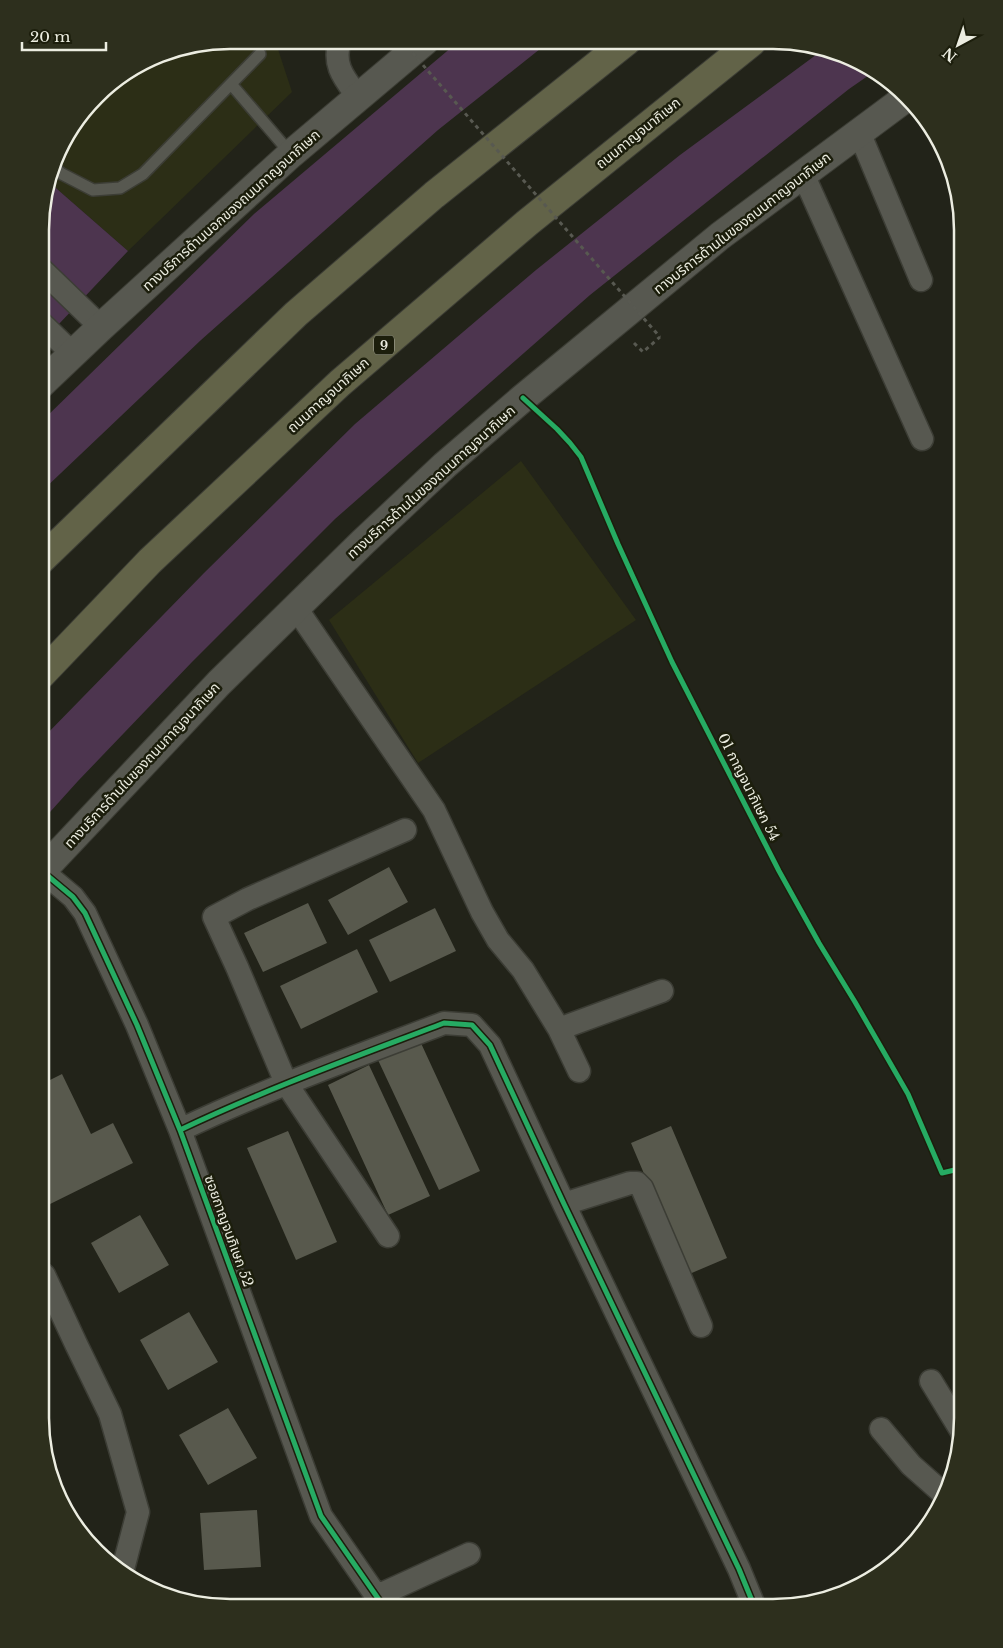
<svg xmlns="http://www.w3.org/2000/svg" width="1003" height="1648" font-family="'Libre Baskerville','Noto Sans Thai',serif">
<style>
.built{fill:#2c2e16}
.green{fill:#4d354f}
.building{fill:#58594d}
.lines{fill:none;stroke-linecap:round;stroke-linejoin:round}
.service-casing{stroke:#3c3d35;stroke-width:14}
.minor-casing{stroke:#3c3d35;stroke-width:25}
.secondary-casing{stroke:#3c3d35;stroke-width:30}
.motorway-casing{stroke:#3c3d35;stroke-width:30}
.path{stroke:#585951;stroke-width:3;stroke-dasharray:4 4;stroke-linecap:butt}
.service{stroke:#575850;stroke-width:11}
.minor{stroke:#575850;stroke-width:22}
.secondary{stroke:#575850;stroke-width:28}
.motorway{stroke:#626348;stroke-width:28}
.path-bridge{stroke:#585951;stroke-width:3;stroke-dasharray:4 4;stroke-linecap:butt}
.cycleway-casing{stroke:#1c1e0c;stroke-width:8}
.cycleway{stroke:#26ab63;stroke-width:5}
.labels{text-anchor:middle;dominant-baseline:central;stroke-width:5;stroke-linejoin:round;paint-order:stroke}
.shield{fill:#1c1e0c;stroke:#aeafa1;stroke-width:1}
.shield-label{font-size:12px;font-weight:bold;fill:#ecede1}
.street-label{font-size:14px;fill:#ecede1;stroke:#1c1e0c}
.rim{fill:none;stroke:#ecede1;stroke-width:2.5}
</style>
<rect width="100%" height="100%" fill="#222319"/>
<path class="built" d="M230,40H275L292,92L128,251L49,182L60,146L104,87L157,54Z
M521,461L636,620L418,763L329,620Z"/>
<path class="green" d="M459,41H550L438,130L201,340L41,492V422L254,214Z
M824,49L846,55L875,71L849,89L590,295L335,519L192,662L78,781L41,822V740L204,573L355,424L536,270L680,155Z
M49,182L128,251L41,343L42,205Z"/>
<path class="building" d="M389,867L408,902L348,935L328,900Z
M308,903L327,943L263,972L244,933Z
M435,908L456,951L390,982L369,940Z
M357,949L378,992L301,1029L280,986Z
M420,1041L480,1171L439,1190L378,1060Z
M369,1065L430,1196L388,1215L328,1085Z
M62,1074L91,1134L113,1123L133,1163L40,1209V1167L42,1166L40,1162V1085Z
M671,1126L727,1258L687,1275L631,1143Z
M288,1131L337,1242L296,1260L247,1148Z
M140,1215L169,1265L119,1293L91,1243Z
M189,1312L218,1362L168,1390L140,1340Z
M228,1408L257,1458L208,1485L179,1435Z
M257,1510L261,1567L204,1570L200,1513Z"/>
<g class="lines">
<g class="service-casing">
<path id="service" d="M231,84L291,154
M53,167L62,174L93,190L120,188L143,174L260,54"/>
</g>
<g class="minor-casing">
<path id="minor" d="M340,40C332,65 344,78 358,97
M859,132L921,280
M803,174L922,439
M42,270L101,327
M41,323L73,354
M296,608L434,810L482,912L498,940L523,970L559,1029L579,1071
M42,871L73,897L85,913L137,1025L180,1130L321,1516L384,1607
M559,1029L662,991
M180,1130C266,1089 355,1057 444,1023L472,1025L490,1045L564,1204L739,1569L755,1608
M564,1204L630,1183H637L642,1188L701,1326
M388,1236L286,1083L237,967L214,917L248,899L405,830
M40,1272L44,1275L76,1344L110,1414L138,1512L122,1573
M931,1381L962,1432
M881,1429L911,1465L946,1496
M377,1596L469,1554"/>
</g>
<g class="secondary-casing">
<path id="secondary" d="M41,384L101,327L291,154L425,41
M41,872L219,683L363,542L445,465L523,398L720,236L907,97"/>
</g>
<g class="motorway-casing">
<path id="motorway" d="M41,560L296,314L434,195L627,41
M41,675L150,561L340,383L527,223L752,42"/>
</g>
<path class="path" d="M634,343L643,352L660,337"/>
<use href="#service" class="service"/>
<use href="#minor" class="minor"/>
<use href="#secondary" class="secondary"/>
<use href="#motorway" class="motorway"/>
<path class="path-bridge" d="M402,41L660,337"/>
<g class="cycleway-casing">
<path id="cycleway" d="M523,398L557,429L570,443L581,457L618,544L672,662L779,871L819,943L855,1002L908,1094L942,1173L963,1168
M42,871L73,897L85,913L137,1025L180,1130L321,1516L384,1607
M180,1130C266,1089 355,1057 444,1023L472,1025L490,1045L564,1204L739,1569L755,1608"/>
</g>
<use href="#cycleway" class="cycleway"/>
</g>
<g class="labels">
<rect class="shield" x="374" y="335.5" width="20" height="19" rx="4"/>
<g class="shield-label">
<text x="384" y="345">9</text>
</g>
<g class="street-label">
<text transform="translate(638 133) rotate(-39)">ถนนกาญจนาภิเษก</text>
<text transform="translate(231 210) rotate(-42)">ทางบริการด้านนอกของถนนกาญจนาภิเษก</text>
<text transform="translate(742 223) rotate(-38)">ทางบริการด้านในของถนนกาญจนาภิเษก</text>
<text transform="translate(328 395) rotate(-42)">ถนนกาญจนาภิเษก</text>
<text transform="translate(431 482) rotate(-42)">ทางบริการด้านในของถนนกาญจนาภิเษก</text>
<text transform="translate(142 765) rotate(-47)">ทางบริการด้านในของถนนกาญจนาภิเษก</text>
<text transform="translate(749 787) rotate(63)">01 กาญจนาภิเษก 54</text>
<text transform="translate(229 1231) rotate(70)">ซอยกาญจนภิเษก 52</text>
</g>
</g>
<path d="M0 0H1003V1648H0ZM230 49H773A181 181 0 0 1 954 230V1418A181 181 0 0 1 773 1599H230A181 181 0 0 1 49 1418V230A181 181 0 0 1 230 49Z" fill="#2d2f1d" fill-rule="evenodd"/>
<path class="rim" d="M230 49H773A181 181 0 0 1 954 230V1418A181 181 0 0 1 773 1599H230A181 181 0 0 1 49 1418V230A181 181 0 0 1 230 49Z"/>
<g transform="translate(958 45) rotate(220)" stroke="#1c1e0c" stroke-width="4" paint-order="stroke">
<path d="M0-4L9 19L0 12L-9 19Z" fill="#ecede1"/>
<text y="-8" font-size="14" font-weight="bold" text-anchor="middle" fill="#ecede1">N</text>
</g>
<path d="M22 42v8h84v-8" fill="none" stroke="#ecede1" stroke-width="2.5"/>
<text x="30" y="42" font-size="15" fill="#ecede1" stroke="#1c1e0c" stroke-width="4" paint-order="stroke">20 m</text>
</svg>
